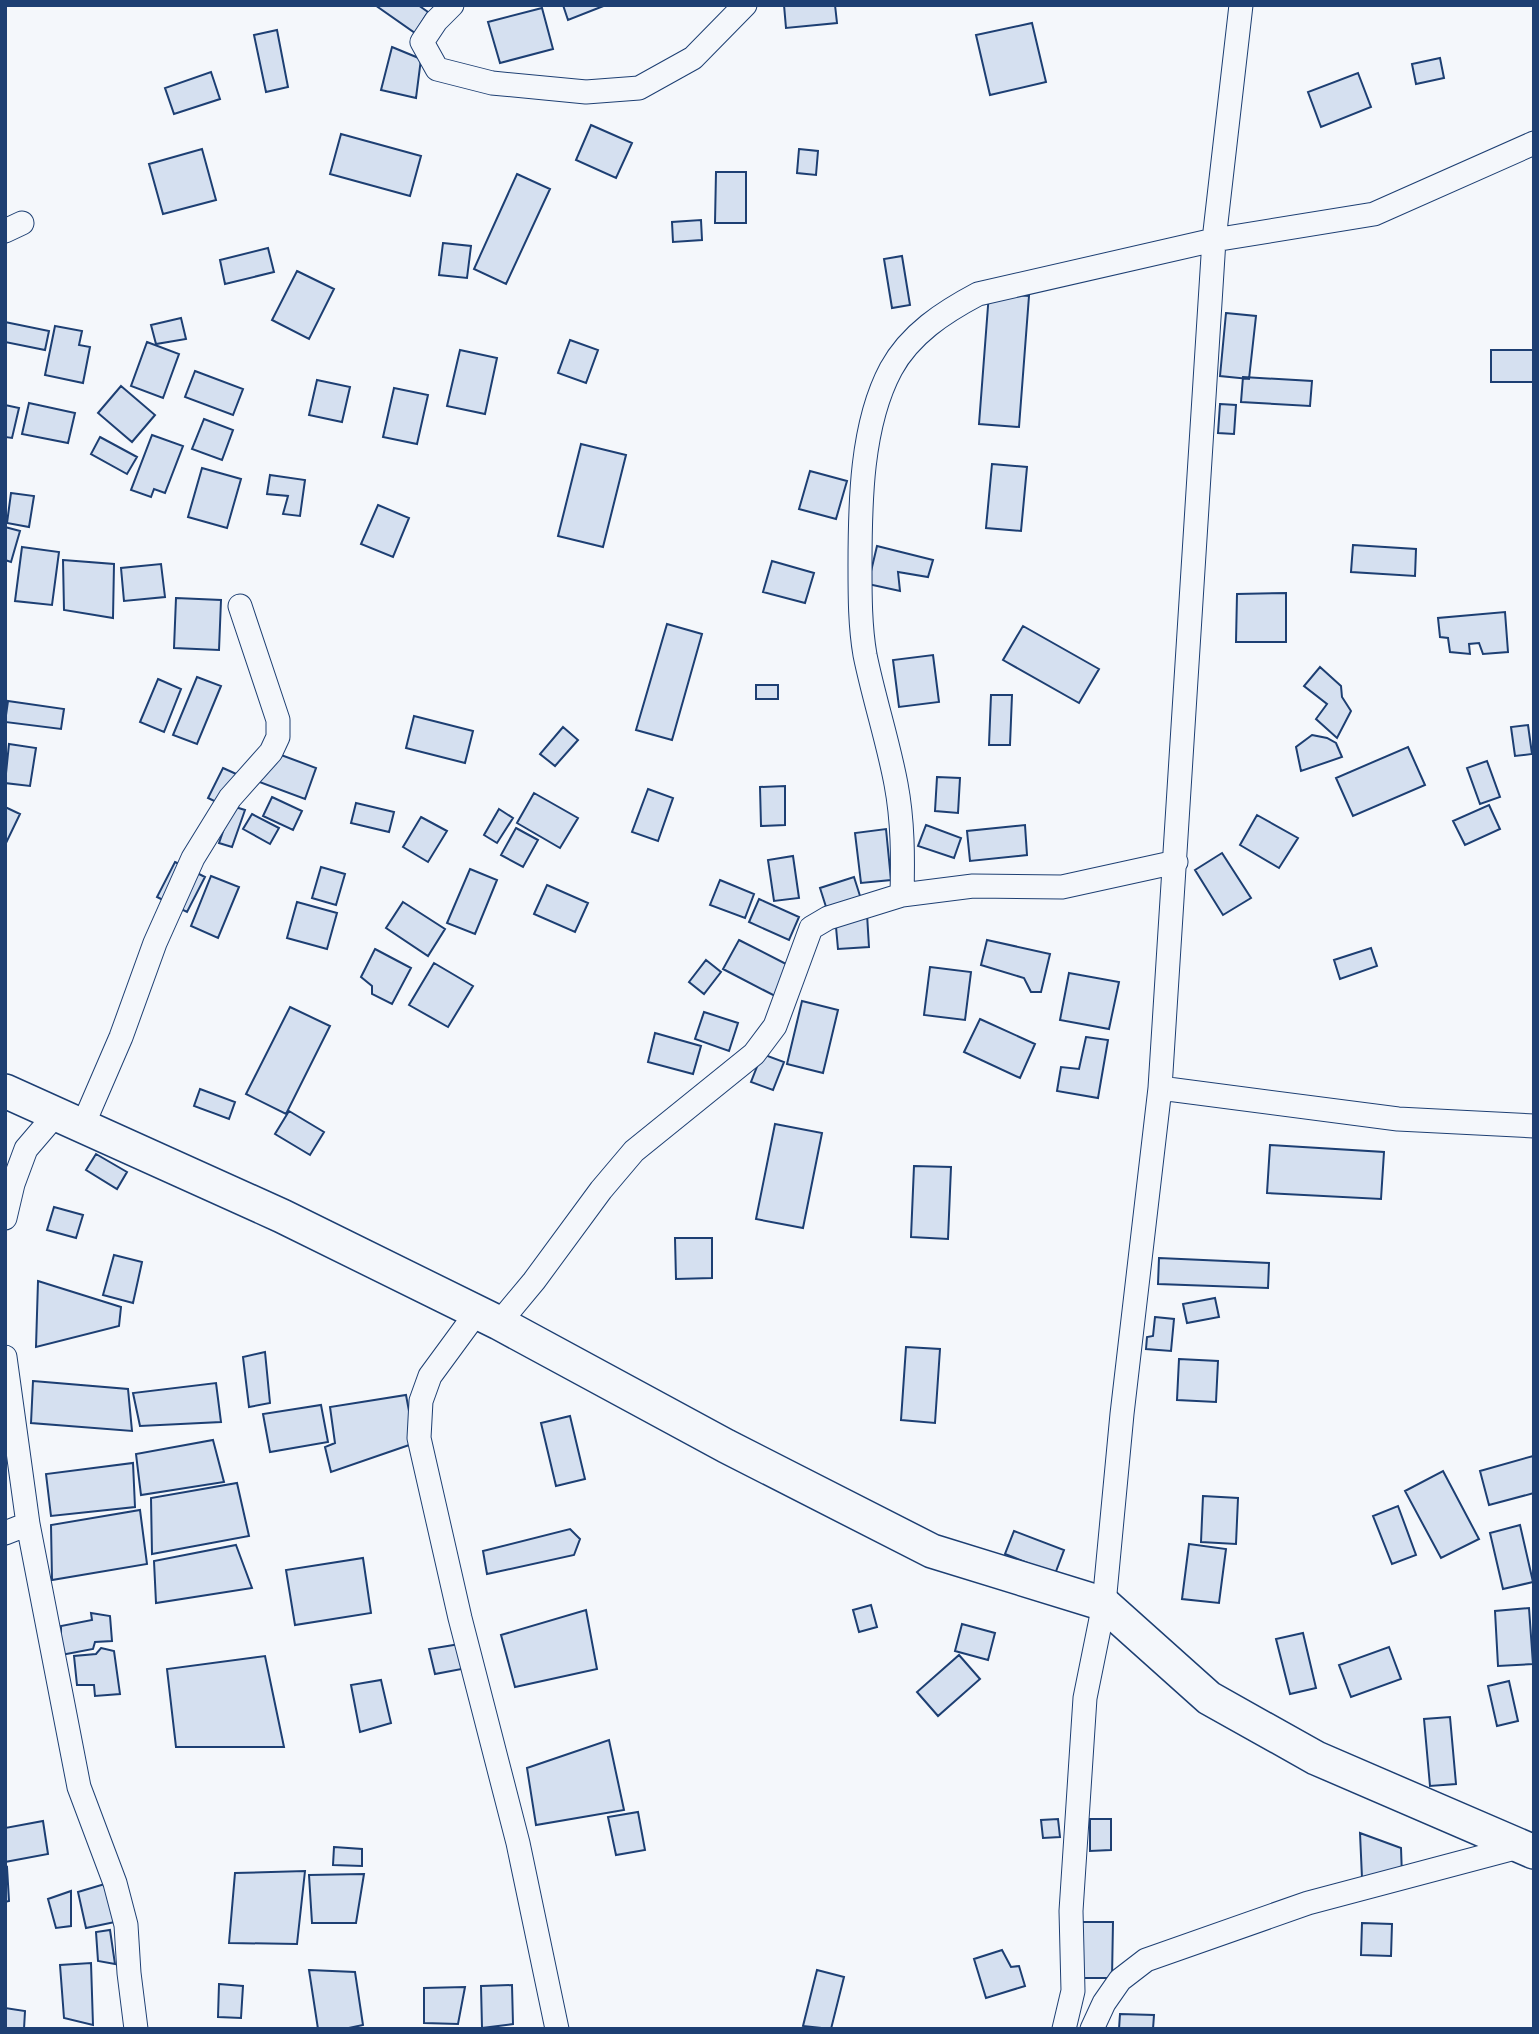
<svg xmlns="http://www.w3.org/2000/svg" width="1539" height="2034" font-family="Overpass,sans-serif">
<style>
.building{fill:#d5e0f0;stroke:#1d3f73;stroke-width:2}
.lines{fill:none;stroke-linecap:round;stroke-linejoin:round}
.street-casing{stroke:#1d3f73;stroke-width:25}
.secondary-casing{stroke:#1d3f73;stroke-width:36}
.street{stroke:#f4f7fb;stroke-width:23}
.secondary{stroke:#f4f7fb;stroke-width:33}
</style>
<rect width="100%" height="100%" fill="#f4f7fb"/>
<path class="building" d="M375,5H418L428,12L415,33Z
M563,5H606L568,20Z
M784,5H835L837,23L786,28Z
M542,8L553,49L500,63L488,22Z
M1032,23L1046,82L990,95L976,35Z
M277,30L288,87L266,92L254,35Z
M392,47L421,59L416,98L381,90Z
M1440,58L1444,78L1416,84L1412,64Z
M211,72L220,99L174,114L165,88Z
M1358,73L1371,107L1321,127L1308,92Z
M591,125L632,143L616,178L576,160Z
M341,134L421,156L410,196L330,174Z
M202,149L216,200L163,214L149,164Z
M799,149L818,151L816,175L797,173Z
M716,172H746V223H715Z
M517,174L550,189L506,284L474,269Z
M701,220L702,240L673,242L672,222Z
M443,243L471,246L467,278L439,275Z
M268,248L274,272L225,284L220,260Z
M902,256L910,305L892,308L884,259Z
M297,271L334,289L309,339L272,320Z
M989,293L1029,296L1019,427L979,424Z
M1226,313L1256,316L1249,379L1220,376Z
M181,318L186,339L156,344L151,325Z
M5,322L49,331L45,350L5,342Z
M55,326L82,331L79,345L90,347L83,383L45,375Z
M570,340L598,350L586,383L558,373Z
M147,342L179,354L163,398L131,386Z
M460,350L497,358L485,414L447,406Z
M1491,350H1534V382H1491Z
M195,371L243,389L233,415L185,397Z
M1243,377L1312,381L1310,406L1241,402Z
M317,380L350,387L342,422L309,415Z
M121,386L155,415L132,442L98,413Z
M394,388L428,395L417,444L383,437Z
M29,403L75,413L68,443L22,434Z
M1220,404L1236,405L1234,434L1218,433Z
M5,405L19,408L12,438L5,437Z
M204,419L233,430L222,460L192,449Z
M152,435L183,446L165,493L154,489L151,497L131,490Z
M100,437L137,457L127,474L91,454Z
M581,444L626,455L603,547L558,536Z
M992,464L1027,467L1021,531L986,528Z
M202,468L241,479L227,528L188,517Z
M810,471L847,481L836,519L799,509Z
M270,475L305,480L300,516L283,514L288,496L267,494Z
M11,493L34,496L29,527L7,523Z
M378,505L409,518L393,557L361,544Z
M5,527L20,531L11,562L5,560Z
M1353,545L1416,549L1415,576L1351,572Z
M877,546L933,560L928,577L898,572L900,591L868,584Z
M22,547L59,552L52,605L15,601Z
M63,560L114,564L113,618L64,610Z
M772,561L814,573L805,603L763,592Z
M161,564L165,597L124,601L121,568Z
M1286,593V642H1236L1237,594Z
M176,598L221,600L219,650L174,648Z
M1505,612L1508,652L1483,654L1479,643L1469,644L1470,654L1450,652L1448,638L1440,637L1438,618Z
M667,624L702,634L672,740L636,730Z
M1023,626L1099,669L1079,703L1003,660Z
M933,655L939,702L899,707L893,660Z
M1320,667L1341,686L1342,697L1351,711L1337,738L1316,719L1327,704L1304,686Z
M197,677L221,686L197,744L173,735Z
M158,679L181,689L164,732L140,722Z
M756,685H778V699H756Z
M991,695H1012L1010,745H989Z
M8,701L64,709L61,729L5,722Z
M414,716L473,731L465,763L406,748Z
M1528,725L1532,754L1515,756L1511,727Z
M563,727L578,740L555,766L540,754Z
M1312,735L1327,738L1336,743L1342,757L1301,771L1296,747Z
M9,744L36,748L30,786L5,783Z
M1408,747L1425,785L1353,816L1336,778Z
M265,749L316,768L305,799L254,780Z
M1487,761L1500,797L1480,804L1467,768Z
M223,768L243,777L229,808L208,798Z
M937,777L960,778L958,813L935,811Z
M785,786V825L761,826L760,787Z
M648,789L673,798L658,841L632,832Z
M534,793L578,818L560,848L517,823Z
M272,797L302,811L293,830L263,816Z
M356,803L394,812L389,832L351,823Z
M1489,805L1500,829L1465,845L1453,821Z
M232,806L245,810L232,847L219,843Z
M5,807L20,814L6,843H5Z
M499,809L513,818L497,843L484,835Z
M252,814L279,828L270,844L243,829Z
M1257,815L1298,838L1279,868L1240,845Z
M421,817L447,831L428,862L403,847Z
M926,825L961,838L954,858L918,846Z
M1025,825L1027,855L970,861L967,831Z
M516,828L538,840L523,867L501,855Z
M886,829L891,880L861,883L855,833Z
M1222,853L1251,898L1223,915L1195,870Z
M793,856L799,898L774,901L768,860Z
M175,862L205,877L187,912L157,897Z
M321,867L345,874L336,905L312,898Z
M470,869L497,880L475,934L447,923Z
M211,876L239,887L218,938L191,926Z
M854,877L861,899L827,910L820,888Z
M720,880L754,894L745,918L710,905Z
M547,885L588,903L575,932L534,914Z
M759,899L799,917L789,940L749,922Z
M297,902L337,913L327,949L287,938Z
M403,902L445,929L428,956L386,928Z
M867,914L869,947L838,949L835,916Z
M739,940L790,966L775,996L723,969Z
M987,940L1050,954L1041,992H1031L1024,978L981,965Z
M1371,948L1377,966L1340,979L1334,960Z
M375,949L411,968L392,1004L372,994V986L361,977Z
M706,960L721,972L704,994L689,982Z
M434,963L473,986L448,1027L409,1005Z
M930,967L971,972L965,1020L924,1015Z
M1069,973L1119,982L1109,1029L1060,1020Z
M802,1001L838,1010L823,1073L787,1064Z
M290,1007L330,1026L286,1114L246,1094Z
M704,1012L738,1023L729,1051L695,1039Z
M980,1019L1035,1044L1020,1078L964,1052Z
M655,1033L701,1046L693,1074L648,1062Z
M1086,1037L1108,1040L1098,1098L1057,1091L1061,1067L1079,1069Z
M762,1054L784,1062L773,1090L751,1082Z
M200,1089L235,1102L229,1119L194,1106Z
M289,1111L324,1132L310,1155L275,1134Z
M775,1124L822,1133L803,1228L756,1219Z
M1270,1145L1384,1152L1381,1199L1267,1193Z
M96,1154L127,1172L117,1189L86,1170Z
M914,1166L951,1167L948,1239L911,1237Z
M54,1207L83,1215L76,1238L47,1230Z
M675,1238H712V1278L676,1279Z
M114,1255L142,1262L133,1303L103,1295Z
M1159,1258L1269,1263L1268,1288L1158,1284Z
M38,1281L121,1307L119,1326L36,1347Z
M1215,1298L1219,1317L1187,1323L1183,1304Z
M1155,1317L1174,1319L1171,1351L1146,1349L1147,1337L1153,1336Z
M906,1347L940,1349L935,1423L901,1420Z
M265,1352L270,1403L249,1407L243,1357Z
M1179,1359L1218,1361L1216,1402L1177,1400Z
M33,1381L128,1389L132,1431L31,1423Z
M216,1383L221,1422L140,1426L133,1393Z
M406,1395L415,1443L331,1472L325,1447L335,1443L330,1407Z
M321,1405L328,1442L270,1452L263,1414Z
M570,1416L585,1479L556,1486L541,1423Z
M213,1440L224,1482L141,1495L136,1454Z
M1533,1456L1534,1493L1489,1505L1480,1471Z
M133,1463L135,1507L51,1516L46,1474Z
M1443,1471L1479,1539L1441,1558L1405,1491Z
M237,1483L249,1536L152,1554L151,1498Z
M1203,1496L1238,1498L1236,1544L1201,1542Z
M1398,1506L1416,1555L1392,1564L1373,1516Z
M140,1510L147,1564L52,1580L51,1525Z
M1520,1525L1533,1582L1503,1589L1490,1533Z
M570,1529L580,1539L574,1555L487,1574L483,1551Z
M1014,1531L1064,1550L1055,1574L1005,1554Z
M1189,1544L1226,1549L1219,1603L1182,1599Z
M236,1545L252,1588L156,1603L154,1561Z
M363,1558L371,1613L295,1625L286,1570Z
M871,1605L877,1627L859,1632L853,1610Z
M1529,1608L1533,1664L1498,1666L1495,1611Z
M586,1610L597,1669L515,1687L501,1635Z
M91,1613L110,1616L112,1641L95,1642L93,1649L61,1655V1626L92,1620Z
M962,1624L995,1633L988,1660L955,1651Z
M1303,1633L1316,1688L1290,1694L1276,1639Z
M466,1643L467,1668L435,1674L429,1649Z
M1389,1647L1401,1679L1351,1697L1339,1665Z
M101,1648L114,1651L120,1694L95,1696L94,1685H77L74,1656L96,1654Z
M959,1655L980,1679L938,1716L917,1692Z
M265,1656L284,1747H176L167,1669Z
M381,1680L391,1723L360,1732L351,1685Z
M1509,1681L1518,1721L1497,1726L1488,1686Z
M1450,1717L1456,1784L1430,1786L1424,1719Z
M609,1740L624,1810L536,1825L527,1768Z
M638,1812L645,1850L616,1855L608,1817Z
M1058,1819L1060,1837L1043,1838L1041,1820Z
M1090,1819H1111V1850L1090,1851Z
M43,1821L48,1854L5,1862V1828Z
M1360,1833L1401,1848L1402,1876L1362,1878Z
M334,1847L362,1849V1866L333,1865Z
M7,1867L9,1901L5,1902V1868Z
M305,1871L297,1944L229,1943L235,1873Z
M364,1874L356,1923H312L309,1875Z
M108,1883L115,1922L86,1928L78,1892Z
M71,1891V1926L56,1928L48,1899Z
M1081,1922H1113L1112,1978H1081Z
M1362,1923L1392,1924L1391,1956L1361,1955Z
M110,1930L115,1964L98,1961L96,1932Z
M1002,1950L1011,1967L1019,1966L1025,1986L986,1998L974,1959Z
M91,1963L93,2025L64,2018L60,1965Z
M309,1970L355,1972L363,2025L344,2029H318Z
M817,1970L844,1977L831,2029L803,2026Z
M219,1984L243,1986L241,2018L218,2017Z
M512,1985L513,2024L482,2028L481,1986Z
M465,1987L458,2024L424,2023V1988Z
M5,2008L25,2011L24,2029H5Z
M1120,2014L1154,2015L1153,2029H1119Z"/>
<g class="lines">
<g class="street-casing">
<path id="street" d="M452,5L436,21L422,42L437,69L492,83L586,92L639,88L693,58L745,5
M5,231L22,223
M902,895C903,858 903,821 896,784C888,741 874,699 865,655C860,626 860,596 860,566C860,503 861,425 891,369C910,334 944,312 978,294L1214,240L1374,214L1534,143
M1160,1088L1398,1119L1534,1126
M83,1125L121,1037L155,943L193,858L230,798L271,752L278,737V720L240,606
M5,1218L13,1184L26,1149L56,1114
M477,1312L430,1376L421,1401L419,1438L460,1618L518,1843L557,2029
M499,1323L534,1281L601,1190L634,1151L754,1054L775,1026L811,928L828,918L902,895L973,886L1062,887L1176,862
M5,1357L28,1524L79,1787L115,1883L126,1925L129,1973L136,2029
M5,1533L28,1524
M1064,2029L1073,1991L1071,1911L1085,1698L1104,1604L1122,1414L1160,1088L1214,240L1241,5
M1092,2029L1104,2003L1120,1980L1146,1960L1308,1903L1519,1847"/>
</g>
<g class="secondary-casing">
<path id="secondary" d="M5,1091L282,1216L499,1323L726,1446L932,1551L1104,1604L1209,1698L1316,1758L1534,1852"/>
</g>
<use href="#street" class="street"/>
<use href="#secondary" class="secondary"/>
</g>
<rect width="1539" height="2034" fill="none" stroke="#1d3f73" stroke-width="14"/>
</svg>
